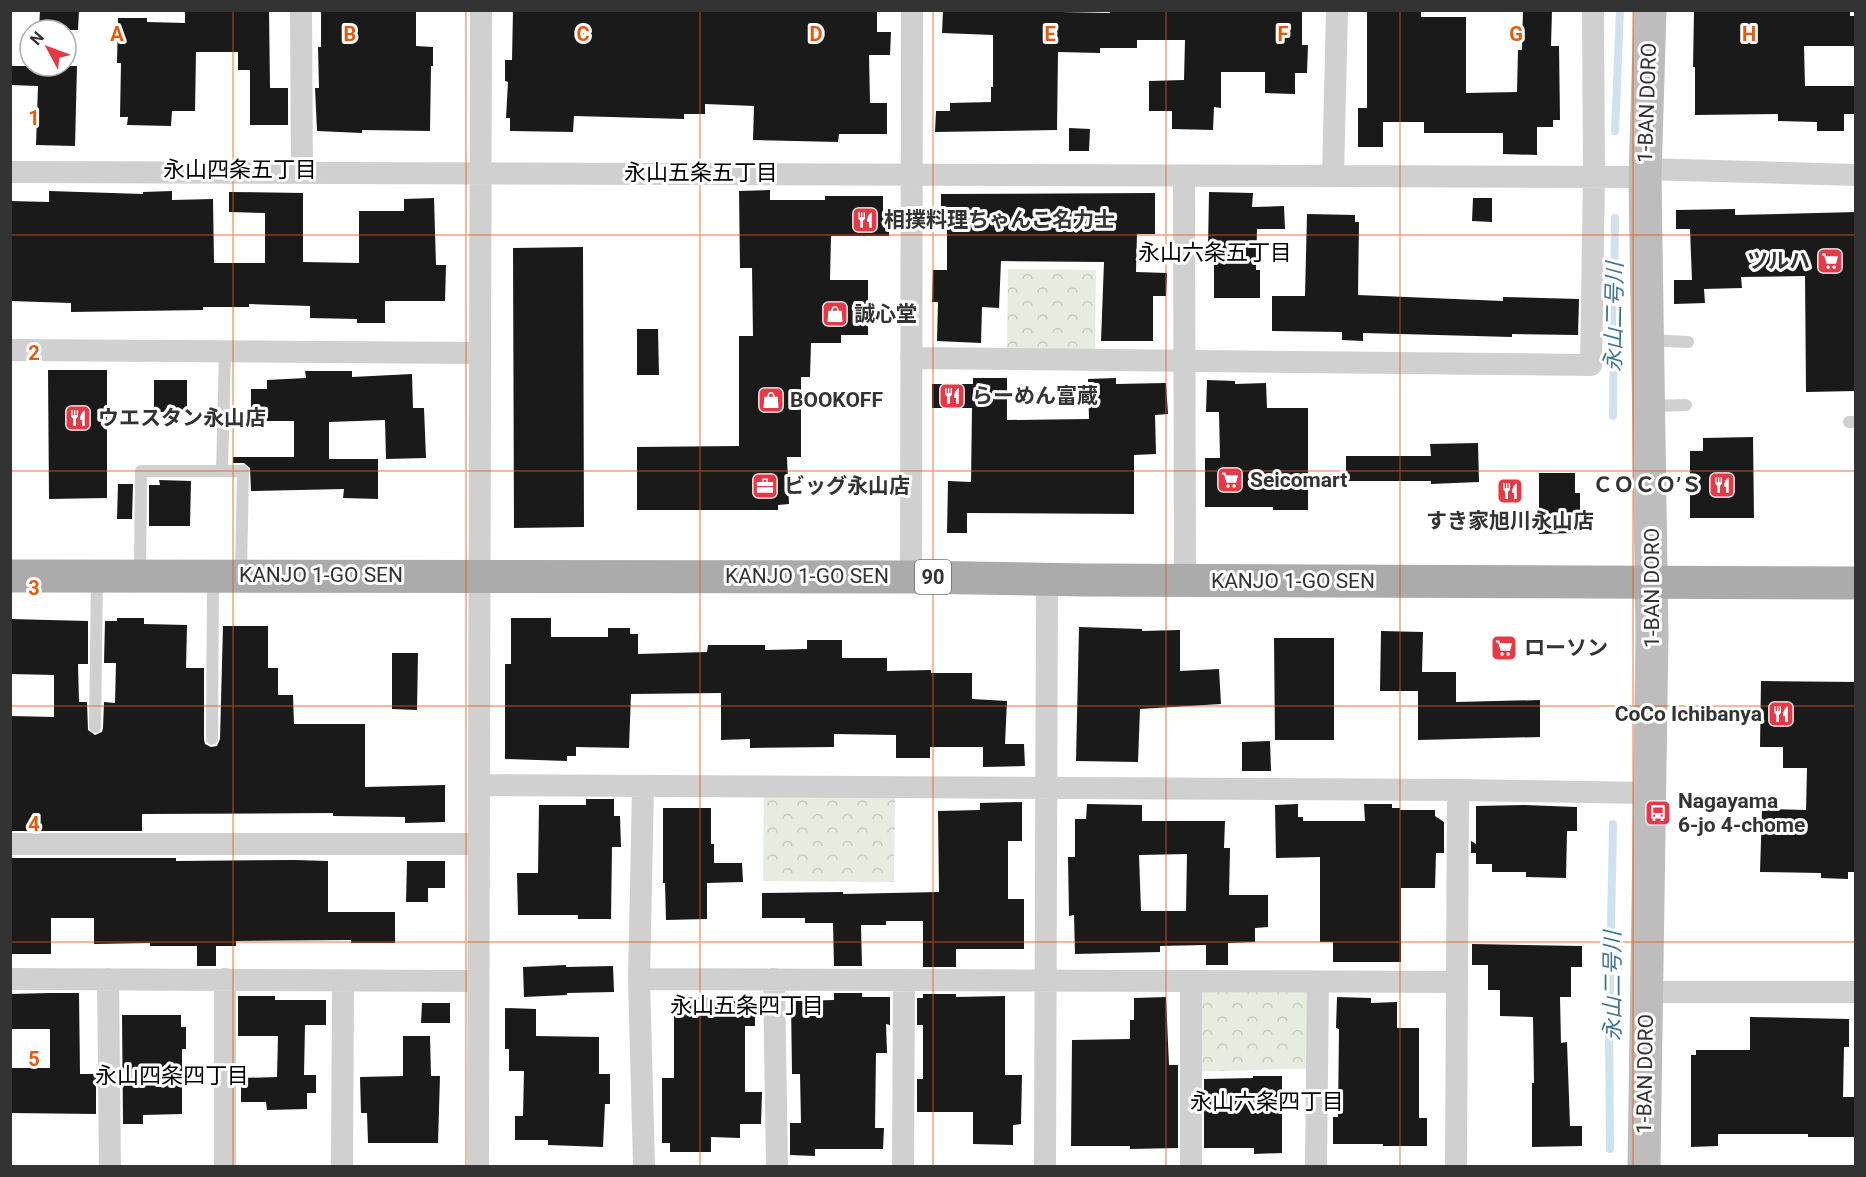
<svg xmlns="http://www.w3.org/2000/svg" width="1866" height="1177" font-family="Roboto,'Noto Sans JP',sans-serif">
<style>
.park{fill:url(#park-crowns)}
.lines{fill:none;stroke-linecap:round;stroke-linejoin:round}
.stream{stroke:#cfe2ee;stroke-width:8}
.building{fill:#1a1a1a;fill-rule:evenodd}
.lane{stroke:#d0d0d0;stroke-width:12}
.street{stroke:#d0d0d0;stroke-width:22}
.secondary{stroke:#bdbdbd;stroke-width:33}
.primary{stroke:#ababab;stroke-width:33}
.grid{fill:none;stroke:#e8590c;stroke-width:1.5;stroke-opacity:0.55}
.labels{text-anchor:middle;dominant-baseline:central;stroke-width:6;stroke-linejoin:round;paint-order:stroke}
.shield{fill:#fff;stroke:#707070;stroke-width:1.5}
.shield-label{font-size:20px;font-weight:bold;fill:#333}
.street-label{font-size:21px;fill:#333;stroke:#fff}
.poi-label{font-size:21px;font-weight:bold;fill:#333;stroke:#fff;text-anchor:start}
.neighbourhood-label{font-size:22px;fill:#000;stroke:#fff}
.water-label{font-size:22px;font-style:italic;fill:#3f7597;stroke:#fff}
.grid-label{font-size:20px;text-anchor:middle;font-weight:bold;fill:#e8590c;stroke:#fff;stroke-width:6;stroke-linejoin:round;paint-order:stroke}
</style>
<defs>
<pattern id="park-crowns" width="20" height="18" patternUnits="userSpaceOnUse" patternTransform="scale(1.5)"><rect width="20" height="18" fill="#e6ecdf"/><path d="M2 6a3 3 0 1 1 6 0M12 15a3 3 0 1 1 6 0" fill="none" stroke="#c6cbc0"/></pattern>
</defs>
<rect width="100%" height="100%" fill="#fff"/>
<path class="park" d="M1008,269L1096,270L1095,351L1007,350Z
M764,786L895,787L894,882L763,881Z
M1191,982H1318L1317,1068L1191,1072Z"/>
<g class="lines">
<path class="stream" d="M1615,131L1620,10
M1613,416L1615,218
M1610,1149L1609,1031L1613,824"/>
</g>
<path class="building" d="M40,10H79L78,30H39Z
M185,10H269L270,88H288V125H250V70H238V52H196L195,111H172L171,126L127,125L128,117H120L121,63H117L118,18H147V22L185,23Z
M321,10H416V46L433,47V66H431L430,131L362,130V133L317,131L315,88H319L318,47H321Z
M513,10L809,12V10H877V32H891L890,55H869L870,103H887V134H839L838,142L753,140L754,106L705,104V114H684V119L574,116L573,132L510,131V118H506L508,82L505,81V60H512Z
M943,10H1061V12L1110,13V10H1302V45H1308L1307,73H1295V94L1265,93V72H1221V108L1214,107L1213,130L1172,129V111H1149V81L1184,80L1185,40H1137V48H1100V53L1058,52L1057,130L935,132L936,111H950V103L991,102V87H993V35L942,33Z
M1367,10H1421V17H1466V93L1517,92L1518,50H1522L1523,10H1552L1551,46H1559L1560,120H1553V127H1537V155L1503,154V133H1424V122H1383V147H1358V108H1367Z
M1850,10V16H1856V46H1804L1805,86H1856V114H1844V131H1817V122L1778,121V114L1695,115V67H1693L1694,12Z
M10,66H77L75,146L36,145L38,86L10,85Z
M1069,128L1090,129L1089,151H1069Z
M770,190V200H825V196H883V215H889V236H831L830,280H868V335H841V343H811L810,377H801V457H787L789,504L778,505V510H637V447L739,446V336H753L752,268H740L739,191Z
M49,191L143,194V192L172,191V200L213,199L214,263H265V213L229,212V192L303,193V262L359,263V211H404V199L434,198L436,265H446L445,301H385V323H357V319L310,318V306L249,304V307H203V310L71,312V303L10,301V201L49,202Z
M1209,192L1253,193L1252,207L1284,206L1285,229H1257L1256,270H1260V298H1214V248H1208Z
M1155,193V234H1137L1136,272L1167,273L1166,296H1153V341H1101L1104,262L1001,261L999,308L982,307L981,343L937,341L938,302H932L933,270H947V223H941V194Z
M1473,198H1492V222L1472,221Z
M1735,209V215L1856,212V391L1806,392L1805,276L1741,277L1742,288L1704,289L1705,303L1674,304V280H1692L1690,229H1676V210Z
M1307,214L1355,215V222H1359L1358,295L1503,301V297L1579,299L1578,335L1512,334V337L1363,333V341L1342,340V332L1272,331V296H1305Z
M583,247L584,527L514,528L513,248Z
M637,329H658L659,375H637Z
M48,370H107V498L49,499Z
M305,371H352V377L412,374L413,408H424L426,458L386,459L385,420L329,422V459H378V499L343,498L344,489L251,491L250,468L244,463H233V457H294V421H251V389H267V380L306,378Z
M973,378H1007V420L1089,419L1088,379L1116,378V384L1166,383L1168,414L1155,415L1156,454L1134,455V514L967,513V533H947L948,481L971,482L972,408H932V384H973Z
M154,380H187V412H154Z
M1207,380L1235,381V384L1266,383L1267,408H1308V510H1273V507H1205V458H1220L1219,412H1206Z
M1753,437L1754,518H1690V451H1703V438Z
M1478,443L1479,482L1431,484V481H1346V456H1431L1430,444Z
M1539,473H1575V493H1580V514H1573V533L1539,534Z
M159,480L191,481L190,526H149V485H160Z
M118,484H133L132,519H117Z
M117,618H144V624L187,625L186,668H204V739L205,744L211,747L217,746L220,739L223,626H268V668H278V695H293L294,724H365V787L445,785V822L405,823V817L333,816V813L142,814V831H10L11,716L54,717V675L10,674V619L88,621V664H78L79,702H87L88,730L95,735L102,732L103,728L104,702L115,703L116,663H104L105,621H117Z
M511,618H551V637H608V628H630V634H638V654L707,652L708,645H765V650L807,649V640H842V658H887V671L931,670V673H972V699L1007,701L1005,744H1024L1025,766L983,767V747H930V758H896V735L834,734V747L750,748V739L721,740V693L631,694L629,748L576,747V756H567V761L505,759V664H511Z
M1079,627L1142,629V631L1180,630V671L1219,669L1221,704L1140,709L1138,762L1076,761Z
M1381,631L1423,632L1422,672H1456V702L1540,700V737L1418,740V691H1380Z
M1274,638H1334V740H1275Z
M392,653H418L417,710L392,709Z
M1761,681L1856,682V872H1848V879L1821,878V873L1760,872L1762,809L1806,810L1807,768H1783V747H1760Z
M1270,741L1271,771H1242V742Z
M586,799H614V816H620L621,847H612L611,919H578V915H518L517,873H538L539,805H586Z
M1022,802V841H1008V899H1024V949H956V967H923V921H886V925H861L862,966H834L833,923H805V918H762V893L843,892V894L939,892L938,811L980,810V803Z
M1087,804L1142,805V821H1225L1224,848H1230L1229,895H1268V927L1255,928V942L1228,943V965H1206V945L1160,946V952L1075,954L1074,915L1069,916L1068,857H1075V819H1086ZM1187,854L1186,911H1141L1139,855Z
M1298,804V817H1303V821H1365L1364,804H1392V808H1400V810H1435V816L1444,822V853H1436L1435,888H1401V962H1333V942H1320V857L1276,858L1275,805Z
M1524,805L1577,807V831H1567L1566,878L1526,877V872H1492V864H1476V853H1471V841L1476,844V806Z
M663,808H711V844H714V863H742L743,882L707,883V919L666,920L665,883H663Z
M10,858H176V861L294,860L328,861V912H395V943H351V940L236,941V946H216V966H197V946H150V943L94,944V918H51V954H10Z
M407,861H445V888H428V902H406Z
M1472,944L1582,946V967H1571V997H1560L1561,1043L1567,1042L1570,1126H1582V1146L1532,1147V1083H1534L1533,1017L1500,1016V990H1488V965H1472Z
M566,965V967L613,966L614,992L567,993V995L524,997L523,967Z
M50,993H79L80,1074H96V1114L10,1113V1068H50V1029H10V994Z
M834,993H862V997H890V1025L886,1024L887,1053H876L875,1128H884L883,1149H815V1156L790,1155V1123H801L800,1074H792L791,1001L834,1000Z
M923,994H956V997L1005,996V1075H1022L1021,1124L1013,1125V1145L973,1144V1112H917V1079H923V1025H917V998H923Z
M238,996H275V1000H326V1025H305L304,1075H316V1093H307V1109L267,1110L266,1102H241V1078L277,1077L278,1036H238Z
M674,997L755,999V1026H745V1092H762L761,1124H740V1138L711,1137V1152H670V1143H662V1078H674Z
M1166,997L1169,1065H1178V1148L1130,1149V1146H1071L1072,1040L1130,1039V1020H1134V998Z
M1337,997L1371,998V1003L1397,1002V1028H1419V1118H1427V1146H1383V1144H1333V1117H1338L1339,1029L1336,1028Z
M422,1003H450V1023H421Z
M505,1008L536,1009V1036L599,1037V1074H610V1104H605L603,1147L548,1145V1140H515V1116H523L524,1071H509V1049H505Z
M122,1015H181V1027H186V1049H182V1114L143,1115V1124H123Z
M1750,1017L1849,1019V1047H1844L1843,1097H1856V1137H1808V1134H1718V1146L1691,1147V1055H1696V1050H1750Z
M403,1036H430L431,1076H440L438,1143H368L367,1113H361L360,1077L403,1076Z
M1253,1076H1282V1153L1254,1154V1148H1204V1079L1253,1078Z"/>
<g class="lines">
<path class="lane" d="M1650,340L1688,342
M1650,406L1686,405
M1849,422H1856
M222,471L225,351
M140,576L141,471H243L241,574
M95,727L97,578
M212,739L213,578"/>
<path class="street" d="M301,10L302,172
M1645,169L1856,175
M10,172L1645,177
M1184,176L1185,580
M1333,176L1337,10
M10,350L480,353
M911,358L1591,365L1594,177L1593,10
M911,577L912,10
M479,785L1458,790L1649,793
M643,787L639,979L644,1166
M10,844H479
M10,979L478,981
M108,979L110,1166
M639,979L1456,982
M774,979L777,1166
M1191,982V1166
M1646,992H1856
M225,1166V979
M342,1166L343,981
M478,1166L481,10
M903,1166L904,981
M1045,1166L1047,579
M1316,1166L1318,982
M1456,1166L1458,790"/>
<path class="secondary" d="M1644,1166L1652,634L1645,177L1650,10"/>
<path class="primary" d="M10,576L911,577L1084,580L1856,583"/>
</g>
<path class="grid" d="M233,10V1166M466,10V1166M700,10V1166M933,10V1166M1166,10V1166M1400,10V1166M1633,10V1166M10,235H1856M10,471H1856M10,706H1856M10,942H1856"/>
<defs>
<g id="restaurant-square" transform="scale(1.35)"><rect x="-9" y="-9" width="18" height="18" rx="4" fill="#e63946" stroke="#fff"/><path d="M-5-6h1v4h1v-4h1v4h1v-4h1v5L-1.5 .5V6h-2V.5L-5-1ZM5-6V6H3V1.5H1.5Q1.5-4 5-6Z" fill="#fff"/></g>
<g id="supermarket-square" transform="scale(1.35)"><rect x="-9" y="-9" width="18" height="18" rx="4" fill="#e63946" stroke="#fff"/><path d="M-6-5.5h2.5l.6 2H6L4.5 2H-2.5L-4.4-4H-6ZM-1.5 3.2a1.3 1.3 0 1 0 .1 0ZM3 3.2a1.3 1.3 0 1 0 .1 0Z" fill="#fff"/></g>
<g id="shop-square" transform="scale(1.35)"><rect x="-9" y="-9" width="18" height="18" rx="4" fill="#e63946" stroke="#fff"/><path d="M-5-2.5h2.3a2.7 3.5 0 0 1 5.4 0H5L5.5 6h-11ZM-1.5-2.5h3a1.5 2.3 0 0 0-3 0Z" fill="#fff"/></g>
<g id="office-square" transform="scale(1.35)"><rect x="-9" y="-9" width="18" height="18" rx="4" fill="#e63946" stroke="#fff"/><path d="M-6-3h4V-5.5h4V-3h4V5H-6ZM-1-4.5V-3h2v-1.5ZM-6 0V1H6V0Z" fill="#fff"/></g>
<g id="bus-square" transform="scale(1.35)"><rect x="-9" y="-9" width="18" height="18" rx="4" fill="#e63946" stroke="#fff"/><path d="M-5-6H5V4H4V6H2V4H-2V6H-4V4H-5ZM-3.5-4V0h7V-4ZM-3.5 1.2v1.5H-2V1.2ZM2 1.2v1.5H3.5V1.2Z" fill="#fff"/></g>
</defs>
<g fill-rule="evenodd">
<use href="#restaurant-square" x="865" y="220"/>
<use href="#supermarket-square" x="1830" y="261"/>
<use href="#shop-square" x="835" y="314"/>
<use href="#restaurant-square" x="952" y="396"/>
<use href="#shop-square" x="771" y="400"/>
<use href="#restaurant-square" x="78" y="418"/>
<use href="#supermarket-square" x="1230" y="480"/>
<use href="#restaurant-square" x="1722" y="485"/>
<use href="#office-square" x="765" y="486"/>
<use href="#restaurant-square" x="1510" y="491"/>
<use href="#supermarket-square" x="1504" y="648"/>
<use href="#restaurant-square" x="1781" y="714"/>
<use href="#bus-square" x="1658" y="813"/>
</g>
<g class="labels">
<rect class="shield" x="915" y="560" width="36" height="34" rx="4.5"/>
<g class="shield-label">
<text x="933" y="577">90</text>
</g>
<g class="street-label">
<text transform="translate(1647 103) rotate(-88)">1-BAN DORO</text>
<text x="321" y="575">KANJO 1-GO SEN</text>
<text x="807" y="576">KANJO 1-GO SEN</text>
<text x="1293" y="581">KANJO 1-GO SEN</text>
<text transform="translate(1652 588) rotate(-90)">1-BAN DORO</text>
<text transform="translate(1645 1074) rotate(-89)">1-BAN DORO</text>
</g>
<g class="poi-label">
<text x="884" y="220">相撲料理ちゃんこ名力士</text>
<text x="1810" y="261" text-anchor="end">ツルハ</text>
<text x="854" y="314">誠心堂</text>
<text x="972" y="396">らーめん富蔵</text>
<text x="790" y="400">BOOKOFF</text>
<text x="98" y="418">ウエスタン永山店</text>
<text x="1250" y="480">Seicomart</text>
<text x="1702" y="485" text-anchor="end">ＣＯＣＯ’Ｓ</text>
<text x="784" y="486">ビッグ永山店</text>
<text x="1510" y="521" text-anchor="middle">すき家旭川永山店</text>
<text x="1524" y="648">ローソン</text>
<text x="1762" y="714" text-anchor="end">CoCo Ichibanya</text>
<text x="1678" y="801">Nagayama<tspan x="1678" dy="24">6-jo 4-chome</tspan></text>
</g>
<g class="neighbourhood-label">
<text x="240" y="169">永山四条五丁目</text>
<text x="701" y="172">永山五条五丁目</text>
<text x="1215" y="252">永山六条五丁目</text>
<text x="747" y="1005">永山五条四丁目</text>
<text x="172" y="1075">永山四条四丁目</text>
<text x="1267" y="1101">永山六条四丁目</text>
</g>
<g class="water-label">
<text transform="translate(1614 317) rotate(-89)">永山二号川</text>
<text transform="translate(1612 986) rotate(-90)">永山二号川</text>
</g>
</g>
<g class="grid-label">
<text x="117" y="41">A</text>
<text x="350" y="41">B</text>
<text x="583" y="41">C</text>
<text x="816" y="41">D</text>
<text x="1050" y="41">E</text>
<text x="1283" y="41">F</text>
<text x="1516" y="41">G</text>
<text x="1749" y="41">H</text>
<text x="34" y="125">1</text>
<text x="34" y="360">2</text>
<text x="34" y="595">3</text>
<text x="34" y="831">4</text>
<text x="34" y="1066">5</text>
</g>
<rect width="1866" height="1177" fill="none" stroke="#333333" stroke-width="24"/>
<g transform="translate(48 48) rotate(311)"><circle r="28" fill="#ffffff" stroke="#adadad" stroke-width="1.5"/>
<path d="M0-4.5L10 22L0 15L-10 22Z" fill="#e63946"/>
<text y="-9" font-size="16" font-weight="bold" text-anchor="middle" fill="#333333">N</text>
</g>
</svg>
